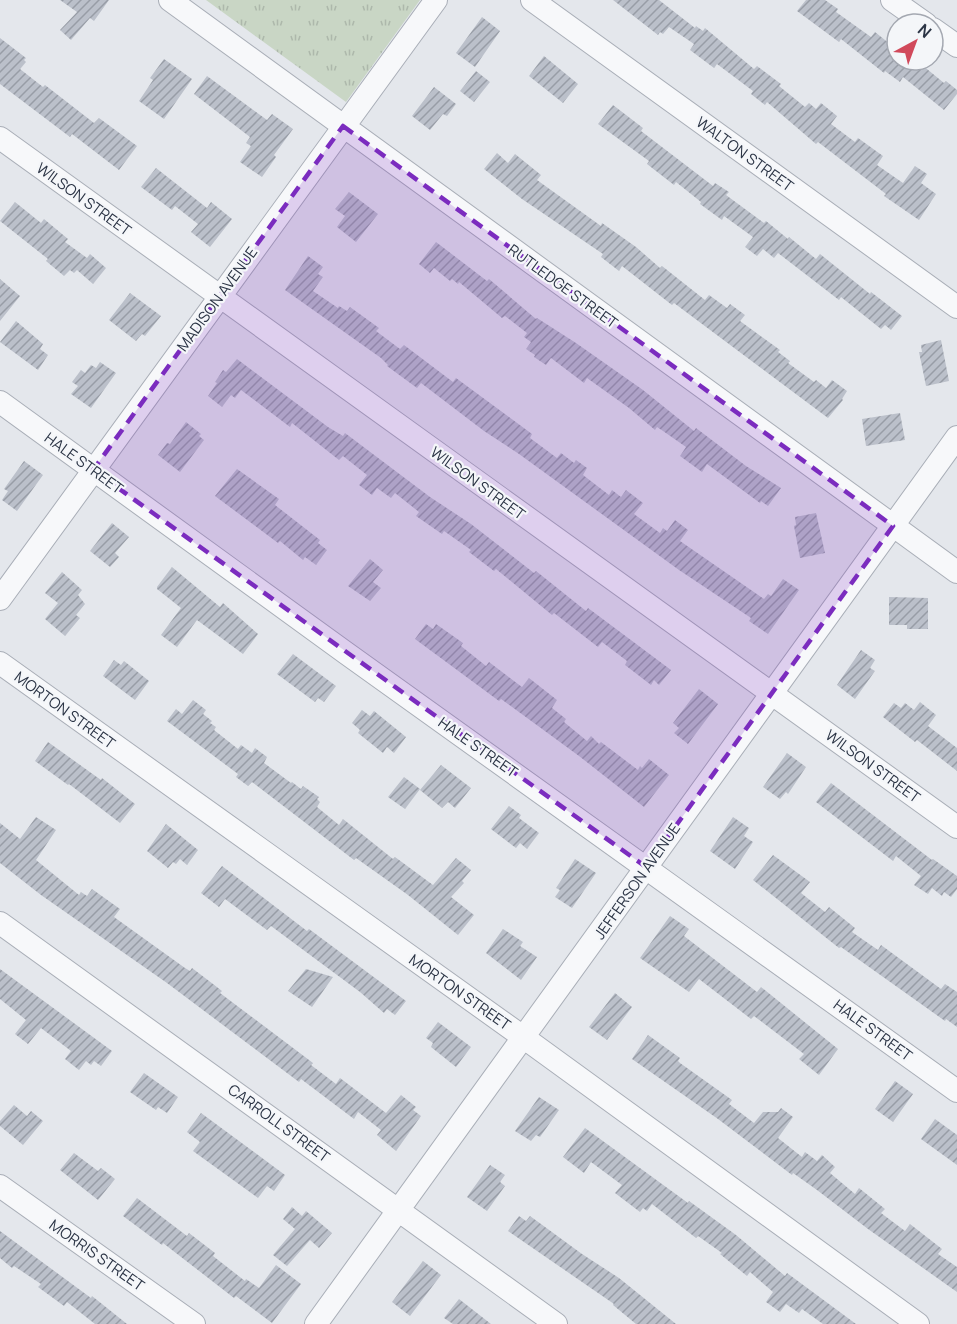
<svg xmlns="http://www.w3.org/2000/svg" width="957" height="1324" font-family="Manrope,sans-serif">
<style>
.grass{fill:url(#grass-tufts)}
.building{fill:url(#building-hatch)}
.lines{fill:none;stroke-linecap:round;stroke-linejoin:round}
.street-casing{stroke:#a9aeb7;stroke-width:24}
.street{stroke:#f7f8fa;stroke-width:22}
.marked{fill:#7b2cbf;fill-opacity:0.2;stroke:#7b2cbf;stroke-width:4.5;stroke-dasharray:12 8;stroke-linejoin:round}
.labels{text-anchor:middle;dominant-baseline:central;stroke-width:4.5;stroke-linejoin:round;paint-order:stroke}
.street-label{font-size:15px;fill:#2b3445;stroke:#f4f6f9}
</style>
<defs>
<pattern id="grass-tufts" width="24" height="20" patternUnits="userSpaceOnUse" patternTransform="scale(1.5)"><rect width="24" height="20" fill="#c9d6c5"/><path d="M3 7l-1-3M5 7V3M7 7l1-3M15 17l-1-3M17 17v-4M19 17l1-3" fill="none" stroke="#adb8ab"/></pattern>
<pattern id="building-hatch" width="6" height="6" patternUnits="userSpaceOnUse" patternTransform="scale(1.5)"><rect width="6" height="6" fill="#bbc0ca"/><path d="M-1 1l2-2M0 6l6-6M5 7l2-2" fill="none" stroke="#989da6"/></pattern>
</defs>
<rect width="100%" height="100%" fill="#e4e7ec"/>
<path class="grass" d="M206,0H420L346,102Z"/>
<path class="building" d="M60,0H109L94,21L90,18L71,40L60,30L77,12Z
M613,0H659L695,28L696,26L703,31L705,28L754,69L757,66L781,84L779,86L805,107L809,103L816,109L821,103L837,116L831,124L855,142L858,138L883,156L877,165L903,183L915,166L927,174L921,183L936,194L919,220L884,196L886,194L818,142L816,144L767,102L765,105L751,94L753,91L717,64L714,68L690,50L694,44L669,27L663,34L660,32L658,35Z
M806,0H825L838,9L836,12L871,37L875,32L890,44L888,47L897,54V60H916L944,83L946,81L957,90V94L944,110L903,77L900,82L885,71L884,73L841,39L839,42L797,11Z
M482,17L500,31L475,67L456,53Z
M0,38L26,58L24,60L26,62L20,69L43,87L45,85L94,123L99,118L137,146L119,170L72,134L70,137L0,84Z
M544,56L578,84L563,103L529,76Z
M164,59L192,79L164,119L139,101L153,80L150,78Z
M476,71L490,82L474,102L460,91Z
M207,76L267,120L272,114L293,129L274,155L276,157L262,177L240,162L251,146L246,143L250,137L194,94Z
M434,87L456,104L447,116L443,114L430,130L412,116Z
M613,105L643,128L641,131L713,186L715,183L729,192L726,195L764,223L766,221L788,239L789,237L816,259L820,254L870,294L871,292L902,316L891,330L885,325L881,329L841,297L839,300L778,253L774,258L763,249L757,256L745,247L753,237L724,216L722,220L700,204L701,202L676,182L674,185L647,164L649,161L598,124Z
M497,153L508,163L515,154L541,175L537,180L601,226L602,223L636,247L660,268L662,266L705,300L709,295L727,308L730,304L745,315L740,321L780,350L778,352L790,361L788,363L814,382L816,380L826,388L832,380L847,391L842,399L843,400L828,418L674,303L672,305L622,266L619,271L601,257L603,254L522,199L484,169Z
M156,168L207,208L211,202L232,219L210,247L191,232L198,224L175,206L172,210L141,187Z
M349,192L378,214L356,242L337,227L345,216L335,209Z
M15,202L41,223L44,219L68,239L65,242L87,258L90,254L106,268L93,284L77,270L74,273L70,270L64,276L46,261L48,259L0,221Z
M436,242L487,281L489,279L536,319L537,318L576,343L643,390L694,431L696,428L746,466L781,488L768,506L761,501L760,503L707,464L702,472L680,456L686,447L663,431L657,427L655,430L629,408L587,378L584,383L551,358L546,365L534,357L535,355L526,349L531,342L524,337L527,333L505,316L502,318L459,282L458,284L452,279L450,281L434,268L430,273L419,264Z
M308,256L323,267L318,274L323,277L313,291L338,308L339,306L347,311L350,307L379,328L376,331L400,349L404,345L453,382L456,378L532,434L530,438L557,458L561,453L574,463L576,460L587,468L583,475L609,495L612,490L621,497L626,490L643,503L634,514L660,533L663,528L667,531L675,520L688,530L680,541L764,599L768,594L771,596L783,579L799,590L768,634L749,621L751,618L679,570L519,454L484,431L421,383L417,388L387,366L388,365L381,358L285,290Z
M0,279L20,296L0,321Z
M130,293L161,316L145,336L142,334L136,341L109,320Z
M16,321L43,344L40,349L48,355L38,370L0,342Z
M941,340L949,381L926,386L919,352H922L921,345Z
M237,359L328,427L343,436L345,433L430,497L471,524L534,573L536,571L586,611L588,608L671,670L659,685L654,680L651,685L625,665L627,661L602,642L598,647L554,613L552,615L496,569L494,571L469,552L471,550L444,531L442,534L416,516L419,512L395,493L391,498L377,488L372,495L359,485L367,475L343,456L339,460L292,423L290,427L241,390L235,398L231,395L222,407L208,396L217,383L215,382L223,370L226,372Z
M100,362L116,373L91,408L71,394L78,386L72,382L81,370L85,373L91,365L96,368Z
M900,413L905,440L866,446L862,419Z
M186,422L201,434L199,436L204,440L180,472L158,455L167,443L170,444Z
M24,461L43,475L17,511L2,500L8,491L4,489Z
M237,469L279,499L275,505L320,540L318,543L327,550L316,565L305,557L303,560L280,541L278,543L215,496Z
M816,513L825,553L800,558L794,526L796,525L795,517Z
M112,523L129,537L115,553L119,557L110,567L90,551Z
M370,559L383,570L373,582L381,588L370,601L348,586Z
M172,567L220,607L223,603L258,634L243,654L197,620L177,647L161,635L181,608L157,589V587Z
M62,572L82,590L78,595L85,604L76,615L80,618L65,636L45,619L58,603L45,593Z
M889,597L928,598V629H907V625H889Z
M426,624L433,629L436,624L463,643L461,646L486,666L489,662L522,687L529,678L557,700L552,708L566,719L564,722L587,741L591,736L599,744L601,742L638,770L640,766L642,768L649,759L669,775L644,807L579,756L501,699L499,701L415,639Z
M861,650L875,660L870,668L875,671L855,699L837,685Z
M293,654L336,686L324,702L318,698L315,702L277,674Z
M114,660L121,665L124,661L149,681L135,700L103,676Z
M699,689L718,704L688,744L674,733L679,728L673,723Z
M193,700L206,710L203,714L212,721L210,723L216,727L214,730L238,749L241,745L252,753L255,748L267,757L264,763L291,783L292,782L301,789L303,786L319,797L317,799L320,802L317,807L339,825L343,819L393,859L395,857L433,885L456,858L471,870L462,881L464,883L451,897L474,915L458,935L408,895L356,858L354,860L252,782L248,786L236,777L238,774L167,721L176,709L182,714Z
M920,702L936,715L928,726L957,748V771L917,740L915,742L883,717L894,703L901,708L905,703L914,710Z
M362,710L370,716L374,711L406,737L394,753L387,747L383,753L358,733L360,730L352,723Z
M48,742L101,780L102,778L135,804L120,823L69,784L68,785L35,761Z
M787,753L806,767L788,794L786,792L780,799L763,787Z
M441,765L471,788L455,808L448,802L442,808L420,790Z
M404,777L420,789L405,809L388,797Z
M831,783L932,860L933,859L957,876V889L951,897L944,892L942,896L932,888L928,894L914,885L921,876L896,856L893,861L816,802Z
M509,806L521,815L519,818L539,833L527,849L520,843L516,848L491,829Z
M36,817L56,830L36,860L79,895L81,892L87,896L92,889L120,909L114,917L185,968L190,971L192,968L213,984L222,991L220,993L313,1063L311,1065L336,1084L340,1078L386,1113L401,1095L416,1107L413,1110L421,1116L396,1151L377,1135L381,1130L358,1112L354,1119L301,1079L299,1082L167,983L41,895L0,863V823L20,839Z
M733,817L749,828L744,836L753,842L735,869L710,851Z
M166,824L198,850L187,865L180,859L176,864L173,862L168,868L147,851Z
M773,855L810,882L801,893L825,912L829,907L855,928L852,932L878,950L881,945L941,989L945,984L957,992V1027L946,1019L945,1021L841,947L839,948L753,880Z
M575,859L596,873L572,908L555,897L560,890L556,888Z
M222,866L307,931L309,929L406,1001L395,1015L387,1009L384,1013L360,992L271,926L267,930L225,899L219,907L201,893Z
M670,916L689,929L684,936L757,992L761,987L838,1049L819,1075L799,1059L804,1054L754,1016L751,1019L699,979L689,992L640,958Z
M503,929L523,942L520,946L537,957L521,980L486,953Z
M0,969L112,1051L101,1066L94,1061L91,1065L86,1061L79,1070L65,1059L71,1051L41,1028L28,1044L15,1034L26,1020L0,999Z
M306,969L333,977L312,1007L288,991Z
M615,993L632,1007L607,1040L589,1027Z
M438,1022L471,1047L456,1067L431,1047L433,1043L426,1038Z
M648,1035L680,1058L678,1061L680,1063L732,1100L729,1104L754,1123L763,1112H778L781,1108L793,1117L778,1138L802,1157L805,1152L817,1161L822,1155L835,1167L830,1173L855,1194L859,1188L885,1209L881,1213L905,1231L910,1224L942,1249L938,1254L957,1267V1292L868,1229L817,1190L793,1173L792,1175L718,1119L632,1059Z
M144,1073L178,1097L167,1113L158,1107L156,1110L130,1092Z
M895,1081L913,1094L893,1122L875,1109Z
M539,1097L559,1110L540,1137L536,1135L531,1141L515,1131Z
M14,1105L27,1116L31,1111L43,1121L23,1145L0,1126V1121Z
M201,1113L285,1175L274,1191L267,1186L258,1198L193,1151L200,1142L187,1132Z
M935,1119L957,1135V1165L921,1139Z
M585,1128L688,1203L689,1201L736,1235L785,1276L787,1273L856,1324H823L802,1309L799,1313L786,1304L780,1312L766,1302L773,1292L750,1272L747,1276L720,1254L722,1253L698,1236L696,1238L652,1204L647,1211L643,1208L640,1212L615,1193L622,1185L591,1162L584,1173L563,1157Z
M74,1153L98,1171L101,1168L115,1179L98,1200L60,1170Z
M490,1165L505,1175L500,1182L505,1186L487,1211L467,1197Z
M137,1198L187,1236L189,1233L215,1253L213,1256L245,1281L246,1279L259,1288L276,1265L301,1284L272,1323L236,1296L234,1298L163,1243L162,1245L123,1216Z
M292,1207L302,1216L306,1211L332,1233L319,1248L310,1240L287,1266L273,1255L295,1229L283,1219Z
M519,1216L526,1221L530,1216L582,1254L619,1278L676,1324H636L613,1305L614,1304L508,1231Z
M0,1231L91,1298L92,1296L127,1324H95L67,1302L64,1306L38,1287L41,1284L14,1266L12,1268L0,1258Z
M423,1261L441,1275L410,1316L392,1302Z
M459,1299L491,1324H453L444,1318Z"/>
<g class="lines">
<g class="street-casing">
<path id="street" d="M170,0L957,572
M532,0L957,307
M892,0L926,24
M933,29L957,46
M0,138L957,827
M0,402L346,653L957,1091
M0,599L436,0
M0,663L523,1037L918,1324
M0,923L556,1324
M0,1186L194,1324
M316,1324L957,437"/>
</g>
<use href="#street" class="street"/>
</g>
<path class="marked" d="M343,126L893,526L646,867L93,470Z"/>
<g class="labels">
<g class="street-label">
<text transform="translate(745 154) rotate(36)">WALTON STREET</text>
<text transform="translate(84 199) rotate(36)">WILSON STREET</text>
<text transform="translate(563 286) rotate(36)">RUTLEDGE STREET</text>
<text transform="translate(217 299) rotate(-54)">MADISON AVENUE</text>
<text transform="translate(84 463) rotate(36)">HALE STREET</text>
<text transform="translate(478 483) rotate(36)">WILSON STREET</text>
<text transform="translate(65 710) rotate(36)">MORTON STREET</text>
<text transform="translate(478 747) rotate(35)">HALE STREET</text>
<text transform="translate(873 766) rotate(36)">WILSON STREET</text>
<text transform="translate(637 881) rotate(-55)">JEFFERSON AVENUE</text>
<text transform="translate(460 992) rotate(35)">MORTON STREET</text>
<text transform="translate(873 1030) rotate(36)">HALE STREET</text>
<text transform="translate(279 1123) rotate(36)">CARROLL STREET</text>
<text transform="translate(97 1255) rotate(35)">MORRIS STREET</text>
</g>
</g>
<g transform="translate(915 42) rotate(41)"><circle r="28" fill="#f4f6f9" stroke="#a4a8b1" stroke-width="1.5"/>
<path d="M0-4.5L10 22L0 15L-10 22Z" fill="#d1495b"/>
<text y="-9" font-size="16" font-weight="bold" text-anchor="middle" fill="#2b3445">N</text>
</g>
</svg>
